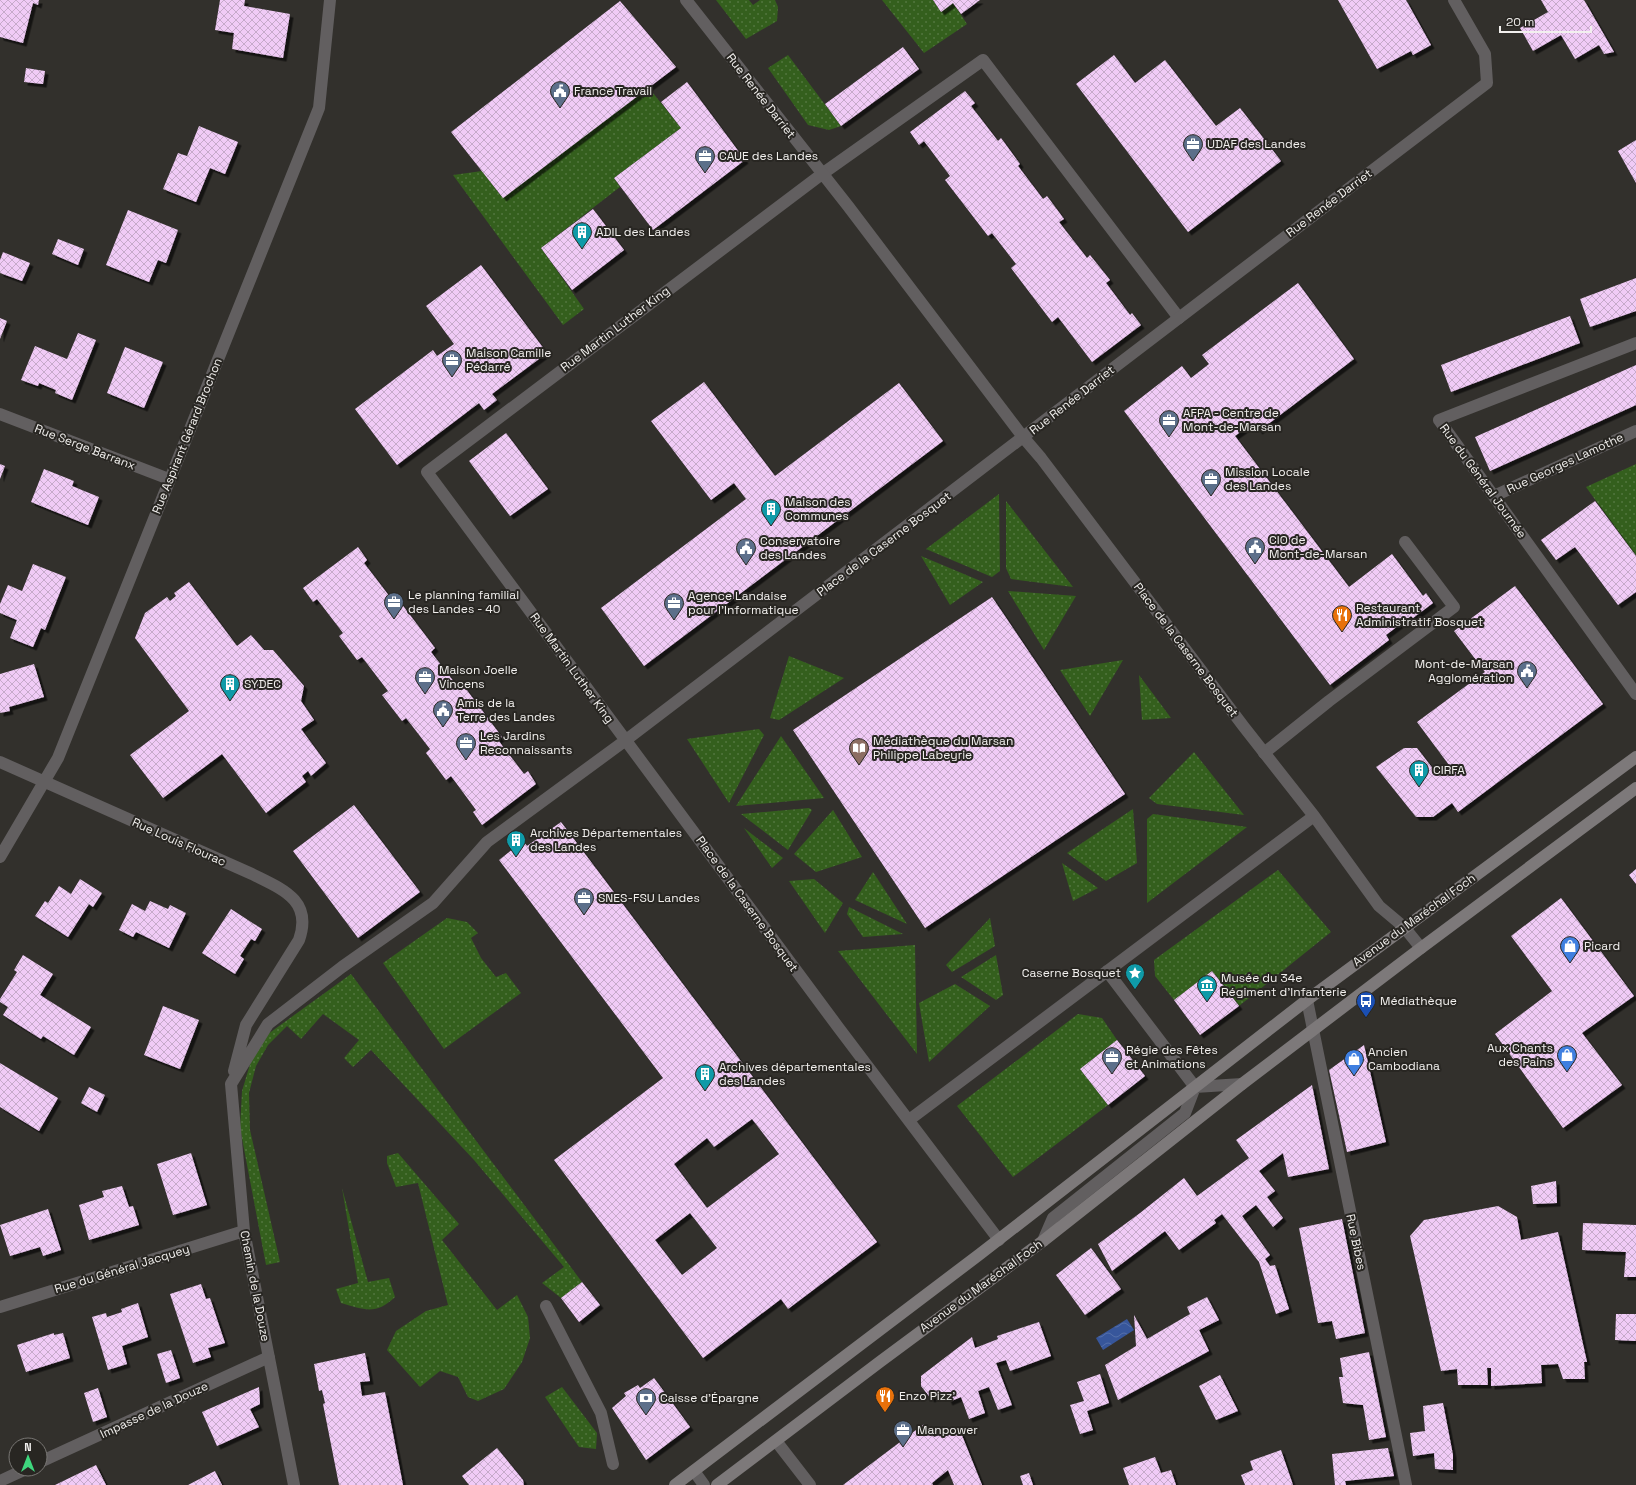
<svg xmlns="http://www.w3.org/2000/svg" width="1636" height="1485" font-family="'Space Grotesk',sans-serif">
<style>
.grass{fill:url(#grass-dots)}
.water{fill:url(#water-waves)}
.building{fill:url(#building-cross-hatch);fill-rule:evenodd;filter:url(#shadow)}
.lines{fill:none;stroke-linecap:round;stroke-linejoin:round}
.lane{stroke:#625f60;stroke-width:12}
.street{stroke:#625f60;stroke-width:12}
.secondary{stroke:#7d797a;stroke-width:12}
.labels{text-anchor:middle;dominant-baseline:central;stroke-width:4;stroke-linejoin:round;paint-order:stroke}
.poi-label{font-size:12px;fill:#f2f0ee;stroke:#282622;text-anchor:start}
.street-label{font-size:12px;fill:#f2f0ee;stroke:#282622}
</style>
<defs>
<pattern id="grass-dots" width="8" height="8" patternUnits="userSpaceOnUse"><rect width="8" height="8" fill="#345f1d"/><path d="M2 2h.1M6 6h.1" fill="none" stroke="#52763e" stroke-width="1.8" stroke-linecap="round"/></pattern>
<pattern id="water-waves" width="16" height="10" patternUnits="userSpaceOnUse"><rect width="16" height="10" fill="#37569b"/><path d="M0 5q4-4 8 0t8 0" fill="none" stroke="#546fa9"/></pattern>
<pattern id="building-cross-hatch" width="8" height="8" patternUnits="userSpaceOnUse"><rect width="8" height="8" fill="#f0cbf6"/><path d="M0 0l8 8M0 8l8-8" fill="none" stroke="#c6aaca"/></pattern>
<filter id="shadow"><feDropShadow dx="3.5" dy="3.5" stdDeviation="0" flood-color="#0009"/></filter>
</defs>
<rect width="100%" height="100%" fill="#32302c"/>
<path class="grass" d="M716,0H749L753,5L760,0H775L778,7L777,21L746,39Z
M882,0H933L941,12L953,3L967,24L924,53Z
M788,55L841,126L829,130L808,125L768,68Z
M649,88L681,128L614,178L620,187L541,248L584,309L563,325L453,175L482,171L501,196Z
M1636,464V556L1586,487Z
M999,494L1000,571L992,577L926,549Z
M1006,501L1073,587L1011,579L1006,568Z
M921,556L983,582L950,605Z
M1008,591L1076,596L1044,650Z
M789,656L844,678L779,720L770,718Z
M1123,660L1090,716L1060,670Z
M1139,675L1171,718L1142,720Z
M759,729L764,735L729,803L687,739Z
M781,736L824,798L736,806Z
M1194,752L1244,815L1157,804L1149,798Z
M809,808L812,810L788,850L741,814Z
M1133,809L1137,863L1106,881L1067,853Z
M833,810L862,857L816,872L794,854Z
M1153,814L1247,827L1147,903V819Z
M744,828L783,858L772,868Z
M1062,863L1098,888L1073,901Z
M1278,870L1331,932L1239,1006L1212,971L1174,1000L1155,976L1154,960Z
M873,872L907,924L855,900Z
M814,879L843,903L825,933L789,881Z
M849,907L903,934L863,937L847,914Z
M447,918L467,922L478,933L471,938L481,958L496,977L506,973L521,993L444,1049L383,963Z
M990,918L995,946L952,972L946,965Z
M915,945L917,1054L838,951Z
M996,955L1003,995L996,1000L961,977Z
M351,974L582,1282L561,1298L542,1283L564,1267L474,1160L371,1050L353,1067L344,1058L359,1040L323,1014L301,1039L287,1026L268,1045L256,1066L249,1093L250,1130L280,1262L266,1265L240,1128L242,1091L251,1061L268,1034Z
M955,984L990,1006L929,1062L919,1003Z
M1078,1014L1102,1018L1117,1040L1080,1069L1108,1105L1013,1177L957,1106Z
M398,1153L459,1224L442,1240L497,1310L517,1295L528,1317L530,1338L522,1362L504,1389L478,1401L468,1397L458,1377L440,1371L420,1387L387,1350L396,1331L426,1311L448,1305L418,1183L396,1187L387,1163V1156Z
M342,1188L368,1282L389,1278L395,1297C376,1315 365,1310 341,1303L336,1289L358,1283Z
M562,1387L597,1433L596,1449L579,1447L545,1397Z"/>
<path class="water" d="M1127,1319L1134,1330L1103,1350L1096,1338Z"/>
<path class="building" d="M0,0H39L38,5L33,3L23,43L0,37Z
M220,0H245L244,6L290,14L283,58L232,49L234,33L215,30Z
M933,0H980L961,14L953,3L941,12Z
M1338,0H1406L1431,45L1413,55L1411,51L1377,69Z
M1541,0H1584L1614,52L1604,54L1599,45L1575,59L1561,35L1533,51L1520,28L1548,12Z
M620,1L676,67L503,198L451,132Z
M903,47L919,69L841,126L825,104Z
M1114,55L1135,83L1165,60L1216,126L1240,108L1281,161L1188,232L1076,84Z
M26,68L45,71L43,84L24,82Z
M687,82L745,160L653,230L614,178L681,128L661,102Z
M965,91L975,103L971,106L998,141L1001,138L1020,164L1018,166L1043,199L1047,196L1064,219L1059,222L1087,258L1090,255L1110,280L1106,283L1130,315L1132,313L1141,325L1092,362L1058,317L1052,322L1011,268L1016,264L992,233L988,236L945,180L950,176L924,141L919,145L910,132Z
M199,126L238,142L225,174L210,168L196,202L163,189L178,153L187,156Z
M1636,140V183L1618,151Z
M593,209L624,250L572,290L541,248Z
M128,210L178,230L166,263L158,260L149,282L106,265Z
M58,239L84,249L78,265L52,254Z
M3,252L30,263L22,281L0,273V260Z
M481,265L547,353L492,394L497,400L484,410L479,403L397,465L355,409L433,350L437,356L454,344L426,306Z
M1636,278V311L1590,327L1580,299Z
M1298,283L1354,359L1259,431L1253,423L1235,436L1349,587L1392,554L1423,596L1426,593L1433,603L1413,618L1411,616L1386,635L1389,640L1330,685L1124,411L1182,366L1191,378L1209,364L1202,355Z
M1570,316L1580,343L1451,392L1441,365Z
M0,318L7,321L0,339Z
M78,333L96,340L72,400L55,393L56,390L39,383L38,386L21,380L35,346L67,359Z
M125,347L163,362L144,408L107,393Z
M1636,365V405L1490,471L1475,437Z
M704,382L775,476L899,383L943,441L644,666L601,608L746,499L734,483L711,500L651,421Z
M506,433L548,489L510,516L469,461Z
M0,464L5,466L0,479Z
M44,469L74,481L72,486L99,497L88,525L31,502Z
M1595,501L1636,556V592L1618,605L1575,547L1556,560L1541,540Z
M358,547L367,560L364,563L390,597L394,594L435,648L431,652L451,678L459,689L463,685L502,737L498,740L524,774L528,771L536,784L482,825L473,812L476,810L451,776L446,780L426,753L430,749L406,718L402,721L382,695L388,691L362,657L357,660L339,636L343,633L317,599L313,602L303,588Z
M33,564L66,577L45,630L41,628L33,647L10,638L17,620L0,613V604L8,585L22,591Z
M189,582L237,646L251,635L264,650H273L304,686L301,701L314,720L301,729L326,763L311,776L308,771L302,776L306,782L266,813L222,754L163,798L130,755L189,711L135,638L145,613L167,597L170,601L176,596L174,593Z
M1515,586L1603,704L1458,812L1452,803L1433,817H1416L1376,767L1404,748H1417L1437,774L1449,765L1417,722L1485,672L1454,631Z
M992,597L1125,794L925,928L793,730Z
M34,664L44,697L9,707L10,711L0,713V674Z
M354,805L420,892L358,938L293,851Z
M561,822L877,1242L788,1309L781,1299L703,1358L554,1160L663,1078L499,860L523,841L527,846ZM752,1119L779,1154L707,1208L674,1164L707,1138L714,1147ZM690,1213L717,1248L682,1275L655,1240Z
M1636,869V884L1629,875Z
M80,879L102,893L93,907L89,904L68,937L35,916L45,901L48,903L59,886L71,894Z
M1561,898L1634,996L1582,1033L1622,1085L1563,1128L1495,1034L1552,991L1511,936Z
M150,901L168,909L170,905L186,913L169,948L136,932L133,937L119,930L132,904L145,911Z
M231,909L262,929L255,941L251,939L240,956L244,959L235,974L202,953Z
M23,955L53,974L40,995L91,1027L74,1055L43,1036L41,1039L3,1015L8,1007L0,1002V999L17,972L14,970Z
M1212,971L1239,1006L1200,1035L1174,1000Z
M163,1006L199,1020L180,1069L144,1055Z
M1117,1040L1145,1076L1108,1105L1080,1069Z
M1364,1045L1386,1142L1347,1152L1329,1070Z
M0,1063L58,1098L39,1131L0,1107Z
M1312,1085L1329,1169L1288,1177L1283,1153L1259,1171L1275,1191L1267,1197L1283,1218L1273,1227L1256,1205L1242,1216L1270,1255L1265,1259L1270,1266L1275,1265L1289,1309L1276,1314L1259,1262L1222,1214L1214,1220L1216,1223L1179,1250L1165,1231L1112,1271L1098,1244L1140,1213L1184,1178L1197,1196L1249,1158L1236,1140Z
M89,1087L105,1095L97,1112L81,1103Z
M191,1153L207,1205L173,1215L157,1164Z
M1556,1181L1557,1203L1533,1204L1531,1186Z
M122,1186L129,1207L133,1206L139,1225L89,1240L79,1205L104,1197L102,1191Z
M1498,1206L1517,1217L1521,1240L1558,1232L1587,1362H1584L1585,1379H1563L1558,1364L1541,1365L1542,1383L1491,1386V1368H1487L1488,1385H1458L1457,1369L1441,1371L1410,1236L1424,1220Z
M48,1209L61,1250L43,1256L40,1247L10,1256L0,1225Z
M1342,1219L1365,1333L1336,1339L1332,1321L1318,1323L1299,1228Z
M1583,1223L1636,1225V1277H1624L1626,1252L1582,1250Z
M1091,1248L1121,1289L1085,1315L1056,1275Z
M582,1282L600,1305L579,1322L561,1298Z
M201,1284L206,1299L210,1298L225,1343L208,1348L211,1357L193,1363L170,1294Z
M1207,1297L1219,1320L1199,1330L1209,1351L1118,1400L1105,1365L1136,1346L1134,1315L1147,1339L1190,1314L1187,1307Z
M138,1303L148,1337L122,1346L127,1364L108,1370L92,1317L106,1313L107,1317L122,1312L121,1309Z
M1616,1314H1636V1341L1615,1340Z
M1039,1322L1051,1356L1010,1371L1006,1360L996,1363L1012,1405L998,1410L989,1387L978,1391L985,1413L969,1419L961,1397L949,1402L945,1393L931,1399L921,1386V1376L972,1337L975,1348L998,1339L997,1336Z
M54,1333V1335L63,1333L70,1358L26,1372L17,1345Z
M171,1350L180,1378L166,1383L157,1354Z
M1369,1352L1386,1437L1369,1440L1363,1405L1343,1403L1339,1377H1343L1340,1358Z
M365,1353L370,1381L360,1382L362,1396L385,1392L403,1485H339L323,1404L325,1403L322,1390L319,1391L314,1364Z
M1100,1374L1109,1403L1087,1411L1093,1430L1080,1434L1070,1405L1084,1401L1077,1382Z
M1220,1375L1238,1411L1216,1420L1199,1386Z
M654,1378L690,1427L646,1460L612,1408L626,1396L624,1393L638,1385L640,1388Z
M259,1387L260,1404L250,1409L259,1427L217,1446L202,1412Z
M98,1388L107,1417L93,1422L84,1393Z
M1443,1403L1453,1455V1470L1435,1469L1434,1453L1413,1456L1410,1433L1425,1431L1423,1406Z
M924,1424L934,1437L959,1428L982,1485H954L948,1470L932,1483L933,1485H843Z
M497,1448L523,1480L524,1485H469L462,1476Z
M1388,1448L1394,1476L1345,1481L1346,1485H1335L1332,1454Z
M1281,1450L1293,1485H1245L1241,1475L1253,1470L1250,1461Z
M1155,1457L1161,1473L1171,1470L1176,1485H1129L1123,1468Z
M96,1465L106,1485H55Z
M215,1471L222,1485H188L211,1473Z
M1029,1473L1033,1485H1023L1020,1476Z"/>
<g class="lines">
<path class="lane" d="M822,174L983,60L1179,318
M1264,753L1329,701L1454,607L1405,542
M546,1306L601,1413L613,1464
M776,1441L810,1485"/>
<path class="street" d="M686,0L848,206L1023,437L1487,83L1485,54L1454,0
M822,174L427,472L838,1027L999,1240
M1636,343L1439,420L1636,694
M0,414L169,479
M1494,496L1636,431
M0,762L252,874C282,889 313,900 299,940L246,1025L234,1071
M0,857L58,758L319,108L330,0
M1107,971L1195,1087
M1307,1000L1406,1485
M1195,1087L1242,1084
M909,1120L1314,816
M1043,1241L1053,1218L1185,1113L1195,1087
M0,1307L244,1231
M40,1462L269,1357
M694,1471L704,1485
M0,1481L26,1469
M294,1485L244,1231L231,1084L268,1024L342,967L433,903L487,842L626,740L1023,437L1041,458L1244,727L1314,816L1379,906L1404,927L1421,948"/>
<path class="secondary" d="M675,1485L980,1254L1307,1000L1636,757
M717,1485L881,1361L1043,1241L1242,1084L1421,948L1636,788"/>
</g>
<defs>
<g id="civic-pin" transform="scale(1)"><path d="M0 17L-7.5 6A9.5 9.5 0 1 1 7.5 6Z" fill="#5c6f8a" stroke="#282622"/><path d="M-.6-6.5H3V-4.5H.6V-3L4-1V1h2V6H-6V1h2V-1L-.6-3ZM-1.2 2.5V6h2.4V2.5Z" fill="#fff"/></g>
<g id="office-pin" transform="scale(1)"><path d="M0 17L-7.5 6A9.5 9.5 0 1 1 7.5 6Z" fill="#5c6f8a" stroke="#282622"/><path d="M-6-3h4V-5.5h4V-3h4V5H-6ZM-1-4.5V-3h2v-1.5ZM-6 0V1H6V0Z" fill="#fff"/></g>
<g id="building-pin" transform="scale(1)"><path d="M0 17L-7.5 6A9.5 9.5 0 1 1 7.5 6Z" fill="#0f9aa8" stroke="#282622"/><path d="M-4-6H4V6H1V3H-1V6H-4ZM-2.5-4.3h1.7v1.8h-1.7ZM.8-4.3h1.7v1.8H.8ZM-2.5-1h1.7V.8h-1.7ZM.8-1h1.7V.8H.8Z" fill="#fff"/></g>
<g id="restaurant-pin" transform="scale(1)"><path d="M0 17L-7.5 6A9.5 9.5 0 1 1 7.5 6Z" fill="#e8710a" stroke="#282622"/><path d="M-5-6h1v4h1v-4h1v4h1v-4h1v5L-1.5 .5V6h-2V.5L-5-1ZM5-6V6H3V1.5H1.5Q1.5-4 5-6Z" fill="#fff"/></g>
<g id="library-pin" transform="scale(1)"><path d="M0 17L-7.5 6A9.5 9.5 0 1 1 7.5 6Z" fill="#8d6e63" stroke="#282622"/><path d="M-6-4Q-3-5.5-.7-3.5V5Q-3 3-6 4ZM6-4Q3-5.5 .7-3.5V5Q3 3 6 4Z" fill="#fff"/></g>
<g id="shop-pin" transform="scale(1)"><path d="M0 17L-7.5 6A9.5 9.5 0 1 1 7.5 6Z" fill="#3f7fe0" stroke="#282622"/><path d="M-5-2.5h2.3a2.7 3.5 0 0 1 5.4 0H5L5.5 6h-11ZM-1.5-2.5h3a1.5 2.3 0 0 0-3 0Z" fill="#fff"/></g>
<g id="sight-pin" transform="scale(1)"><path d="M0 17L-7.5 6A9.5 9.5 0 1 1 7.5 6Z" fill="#0f9aa8" stroke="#282622"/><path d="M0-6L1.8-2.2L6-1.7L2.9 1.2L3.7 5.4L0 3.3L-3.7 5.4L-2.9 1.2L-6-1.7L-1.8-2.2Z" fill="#fff"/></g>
<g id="museum-pin" transform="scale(1)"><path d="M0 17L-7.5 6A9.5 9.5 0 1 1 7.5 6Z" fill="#0f9aa8" stroke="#282622"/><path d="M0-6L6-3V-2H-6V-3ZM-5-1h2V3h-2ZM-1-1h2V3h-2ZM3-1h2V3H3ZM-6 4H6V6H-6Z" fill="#fff"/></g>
<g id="bus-pin" transform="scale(1)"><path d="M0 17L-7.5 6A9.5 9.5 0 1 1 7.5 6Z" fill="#1a4fb4" stroke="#282622"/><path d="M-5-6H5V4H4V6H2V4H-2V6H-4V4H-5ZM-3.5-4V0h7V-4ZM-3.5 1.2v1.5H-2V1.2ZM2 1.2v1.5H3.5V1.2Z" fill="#fff"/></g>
<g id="bank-pin" transform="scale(1)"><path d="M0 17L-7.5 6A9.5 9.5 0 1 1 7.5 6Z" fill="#5c6f8a" stroke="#282622"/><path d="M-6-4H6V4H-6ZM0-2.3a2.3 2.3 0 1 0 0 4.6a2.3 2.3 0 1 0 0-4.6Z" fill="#fff"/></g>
</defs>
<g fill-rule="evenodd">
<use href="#civic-pin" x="560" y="91"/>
<use href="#office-pin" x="1193" y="144"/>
<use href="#office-pin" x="705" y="156"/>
<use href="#building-pin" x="582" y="232"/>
<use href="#office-pin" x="452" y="360"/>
<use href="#office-pin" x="1169" y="420"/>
<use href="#office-pin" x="1211" y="479"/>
<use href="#building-pin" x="771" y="509"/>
<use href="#civic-pin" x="1255" y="547"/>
<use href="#civic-pin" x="746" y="548"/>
<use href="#office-pin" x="394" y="602"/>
<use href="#office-pin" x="674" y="603"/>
<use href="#restaurant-pin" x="1342" y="615"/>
<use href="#civic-pin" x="1527" y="671"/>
<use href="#office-pin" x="425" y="677"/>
<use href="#building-pin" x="230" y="684"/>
<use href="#civic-pin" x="443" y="710"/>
<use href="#office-pin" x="466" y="743"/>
<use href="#library-pin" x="859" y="748"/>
<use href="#building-pin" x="1419" y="770"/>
<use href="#building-pin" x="516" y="840"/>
<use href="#office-pin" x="584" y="898"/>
<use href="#shop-pin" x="1570" y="946"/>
<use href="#sight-pin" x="1135" y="973"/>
<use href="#museum-pin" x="1207" y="985"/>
<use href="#bus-pin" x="1366" y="1001"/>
<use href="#shop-pin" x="1567" y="1055"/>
<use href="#office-pin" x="1112" y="1057"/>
<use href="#shop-pin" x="1354" y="1059"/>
<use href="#building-pin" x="705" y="1074"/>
<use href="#restaurant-pin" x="885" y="1396"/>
<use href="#bank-pin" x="646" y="1398"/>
<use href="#office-pin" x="903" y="1430"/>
</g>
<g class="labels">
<g class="poi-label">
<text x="574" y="91">France Travail</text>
<text x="1207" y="144">UDAF des Landes</text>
<text x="719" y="156">CAUE des Landes</text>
<text x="596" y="232">ADIL des Landes</text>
<text x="466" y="353">Maison Camille<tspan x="466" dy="14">Pédarré</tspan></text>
<text x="1183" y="413">AFPA - Centre de<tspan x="1183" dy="14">Mont-de-Marsan</tspan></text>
<text x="1225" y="472">Mission Locale<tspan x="1225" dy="14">des Landes</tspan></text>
<text x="785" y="502">Maison des<tspan x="785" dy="14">Communes</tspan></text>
<text x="1269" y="540">CIO de<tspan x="1269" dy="14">Mont-de-Marsan</tspan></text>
<text x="760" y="541">Conservatoire<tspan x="760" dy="14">des Landes</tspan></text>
<text x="408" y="595">Le planning familial<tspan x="408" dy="14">des Landes - 40</tspan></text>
<text x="688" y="596">Agence Landaise<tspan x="688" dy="14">pour l'Informatique</tspan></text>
<text x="1356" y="608">Restaurant<tspan x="1356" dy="14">Administratif Bosquet</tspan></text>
<text x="1513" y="664" text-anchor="end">Mont-de-Marsan<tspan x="1513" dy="14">Agglomération</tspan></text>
<text x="439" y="670">Maison Joelle<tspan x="439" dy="14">Vincens</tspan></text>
<text x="244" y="684">SYDEC</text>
<text x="457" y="703">Amis de la<tspan x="457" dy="14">Terre des Landes</tspan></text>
<text x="480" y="736">Les Jardins<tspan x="480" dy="14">Reconnaissants</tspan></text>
<text x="873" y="741">Médiathèque du Marsan<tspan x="873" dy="14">Philippe Labeyrie</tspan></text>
<text x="1433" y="770">CIRFA</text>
<text x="530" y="833">Archives Départementales<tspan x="530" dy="14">des Landes</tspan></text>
<text x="598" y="898">SNES-FSU Landes</text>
<text x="1584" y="946">Picard</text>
<text x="1121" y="973" text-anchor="end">Caserne Bosquet</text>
<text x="1221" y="978">Musée du 34e<tspan x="1221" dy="14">Régiment d'Infanterie</tspan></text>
<text x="1380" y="1001">Médiathèque</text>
<text x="1553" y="1048" text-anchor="end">Aux Chants<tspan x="1553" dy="14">des Pains</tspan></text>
<text x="1126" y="1050">Régie des Fêtes<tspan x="1126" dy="14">et Animations</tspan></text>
<text x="1368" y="1052">Ancien<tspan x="1368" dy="14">Cambodiana</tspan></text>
<text x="719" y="1067">Archives départementales<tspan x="719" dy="14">des Landes</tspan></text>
<text x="899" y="1396">Enzo Pizz'</text>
<text x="660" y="1398">Caisse d'Épargne</text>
<text x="917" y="1430">Manpower</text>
</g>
<g class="street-label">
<text transform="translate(761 96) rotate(52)">Rue Renée Darriet</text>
<text transform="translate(1329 203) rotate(-37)">Rue Renée Darriet</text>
<text transform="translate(615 329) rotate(-37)">Rue Martin Luther King</text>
<text transform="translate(1072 400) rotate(-38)">Rue Renée Darriet</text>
<text transform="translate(187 436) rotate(-68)">Rue Aspirant Gérard Brochon</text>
<text transform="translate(85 447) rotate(21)">Rue Serge Barranx</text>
<text transform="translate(1565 463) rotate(-25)">Rue Georges Lamothe</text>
<text transform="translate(1483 481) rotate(54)">Rue du Général Journée</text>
<text transform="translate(884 544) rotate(-37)">Place de la Caserne Bosquet</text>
<text transform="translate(1186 650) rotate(53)">Place de la Caserne Bosquet</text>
<text transform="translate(572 668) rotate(54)">Rue Martin Luther King</text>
<text transform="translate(179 842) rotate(24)">Rue Louis Flourac</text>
<text transform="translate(747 904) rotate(54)">Place de la Caserne Bosquet</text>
<text transform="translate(1414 920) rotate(-36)">Avenue du Maréchal Foch</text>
<text transform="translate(1356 1242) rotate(78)">Rue Bibes</text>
<text transform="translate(122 1269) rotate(-17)">Rue du Général Jacquey</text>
<text transform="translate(255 1286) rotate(79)">Chemin de la Douze</text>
<text transform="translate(981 1286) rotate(-36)">Avenue du Maréchal Foch</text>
<text transform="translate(154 1410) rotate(-25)">Impasse de la Douze</text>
</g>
</g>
<g transform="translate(28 1457)"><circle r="19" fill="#282622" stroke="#797774"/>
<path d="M0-3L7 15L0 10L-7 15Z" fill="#3ed77d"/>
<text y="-6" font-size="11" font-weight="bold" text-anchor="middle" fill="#f2f0ee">N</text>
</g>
<path d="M1500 26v6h91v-6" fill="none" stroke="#f2f0ee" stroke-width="2"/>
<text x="1506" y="26" font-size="12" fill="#f2f0ee" stroke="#282622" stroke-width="3" paint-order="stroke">20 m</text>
</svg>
